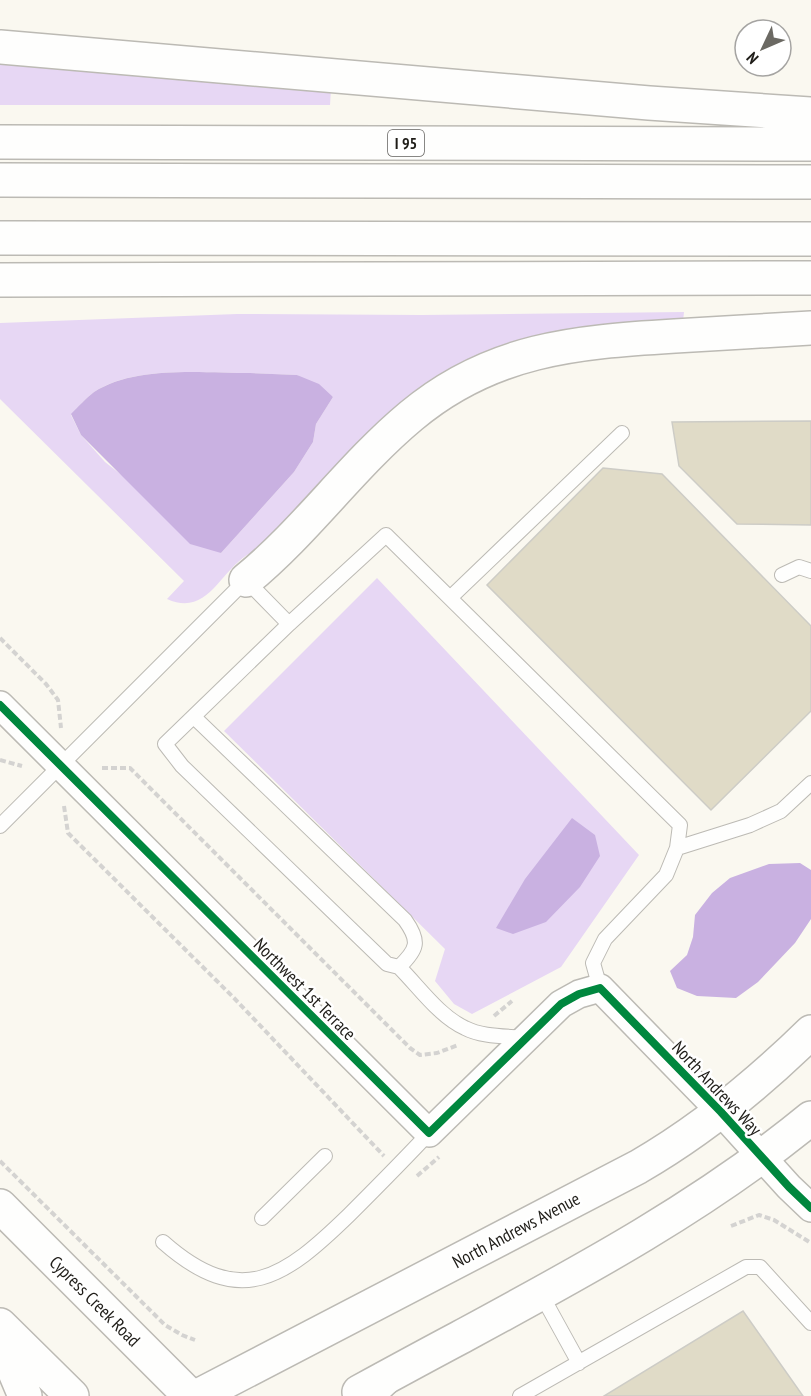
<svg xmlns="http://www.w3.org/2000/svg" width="811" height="1396" font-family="'PT Sans Narrow',sans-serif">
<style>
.green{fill:#e7d7f4;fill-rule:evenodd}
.water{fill:#c9b1e1}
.building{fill:#e0dbc7;stroke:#cdccc6;stroke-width:1.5}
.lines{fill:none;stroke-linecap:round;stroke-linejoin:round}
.service-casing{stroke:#bcbab4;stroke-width:16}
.minor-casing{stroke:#bcbab4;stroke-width:30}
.secondary-casing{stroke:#bcbab4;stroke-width:36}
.primary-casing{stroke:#bcbab4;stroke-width:36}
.motorway-casing{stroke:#bcbab4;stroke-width:36}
.path{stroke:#d4d3d1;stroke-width:4;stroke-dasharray:6 3;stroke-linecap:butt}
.service{stroke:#fefefd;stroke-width:14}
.minor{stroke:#fefefd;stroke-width:27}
.secondary{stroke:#fefefd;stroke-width:33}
.primary{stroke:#fefefd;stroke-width:33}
.motorway{stroke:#fefefd;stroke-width:33}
.cycleway-casing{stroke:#fff;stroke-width:11}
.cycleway{stroke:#00873e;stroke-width:8}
.labels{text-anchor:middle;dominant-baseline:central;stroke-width:5;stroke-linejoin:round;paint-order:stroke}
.shield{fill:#fff;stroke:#62605d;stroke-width:1.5}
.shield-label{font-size:16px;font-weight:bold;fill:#1e1c17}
.street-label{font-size:18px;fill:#1e1c17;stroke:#fff}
</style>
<rect width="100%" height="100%" fill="#faf8f0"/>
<path class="green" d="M0,58L331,89L330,105H0Z
M684,312L683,321L520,344L273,542C264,547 255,550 247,555C219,573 207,617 167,599L184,581L0,399V323L237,314L422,315ZM250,373L297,375L333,397L316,424L313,442L294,472L221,553L105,462L81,435L71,415C78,407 86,398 94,392C134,365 203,373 250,373Z
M377,578L639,855L561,967L472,1014L454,1004L435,981L445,949L224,731Z"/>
<path class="water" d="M250,373L297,375L319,384L333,397L316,424L313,442L294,472L221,553L190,544L81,435L71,414C78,407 86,398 94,392C135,365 203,373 250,373Z
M572,818L595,835L600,856L580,887L546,922L513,934L496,928L525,879Z
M800,863L811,870V919L795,943L758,982L736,998L697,996L677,988L670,971L687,955L693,937L695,915L712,893L730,878L769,864Z"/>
<path class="building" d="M811,421V525L737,524L679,466L672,422Z
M603,468L662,474L811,626V711L711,810L487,585Z
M743,1311L803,1396H604Z"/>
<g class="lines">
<g class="service-casing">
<path id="service" d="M782,575L799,567L811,571
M450,598L622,433
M194,717L405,920C420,941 418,949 399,967L387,964L182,766L165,744L289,624L386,535L680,825L677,848L666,875L605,939L593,963L600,988
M0,826L246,580L289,624
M677,848L750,825L781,811L811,783
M399,967C419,987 439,1016 465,1028C482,1037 506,1036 525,1038
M262,1218L325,1156
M163,1242C241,1311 285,1277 349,1215C376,1188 403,1161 429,1133
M541,1294L579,1363
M520,1396L746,1267H760L811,1323"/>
</g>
<g class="minor-casing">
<path id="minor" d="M0,705L429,1133L561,1004L579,994L600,988L721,1112L789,1187L811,1208"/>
</g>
<g class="secondary-casing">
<path id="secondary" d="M359,1392C392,1374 425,1356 459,1338C581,1272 704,1206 811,1118
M198,1396L638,1167C702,1130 758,1084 811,1032"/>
</g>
<g class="primary-casing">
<path id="primary" d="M0,1206L190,1396
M0,1325L72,1396
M0,1337L25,1396
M366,1396L384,1379"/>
</g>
<g class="motorway-casing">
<path id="motorway" d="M0,47L649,103L811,114
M0,142L811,144
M0,180L811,182
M0,238L811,239
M0,280L811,278
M246,580C306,531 351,466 411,416C491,349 575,342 675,336C720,333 766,331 811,328"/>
</g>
<path class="path" d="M0,638L46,684L58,700L61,728
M0,760L22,766
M102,768H130L410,1048L420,1055L437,1053L458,1045
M64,806L68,833L234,998L384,1156
M494,1016L512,1001
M0,1161L165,1325L182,1335L195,1340
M417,1176L439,1157
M731,1226L759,1215L774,1220L811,1243"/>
<use href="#service" class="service"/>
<use href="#minor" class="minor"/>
<use href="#secondary" class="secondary"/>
<use href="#primary" class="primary"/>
<use href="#motorway" class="motorway"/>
<g class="cycleway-casing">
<path id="cycleway" d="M0,705L429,1133L561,1004L579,994L600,988L721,1112L789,1187L811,1208"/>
</g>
<use href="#cycleway" class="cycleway"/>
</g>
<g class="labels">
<rect class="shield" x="388" y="130" width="36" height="26" rx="4.5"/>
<g class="shield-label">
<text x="406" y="143">I 95</text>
</g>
<g class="street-label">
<text transform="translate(305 989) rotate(45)">Northwest 1st Terrace</text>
<text transform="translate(717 1088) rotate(47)">North Andrews Way</text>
<text transform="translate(516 1230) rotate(-28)">North Andrews Avenue</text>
<text transform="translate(95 1301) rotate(45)">Cypress Creek Road</text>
</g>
</g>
<g transform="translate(763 48) rotate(226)"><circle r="28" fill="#ffffff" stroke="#a5a4a2" stroke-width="1.5"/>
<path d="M0-4.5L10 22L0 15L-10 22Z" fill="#6b6963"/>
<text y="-9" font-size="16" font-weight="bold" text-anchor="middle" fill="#1e1c17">N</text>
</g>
</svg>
